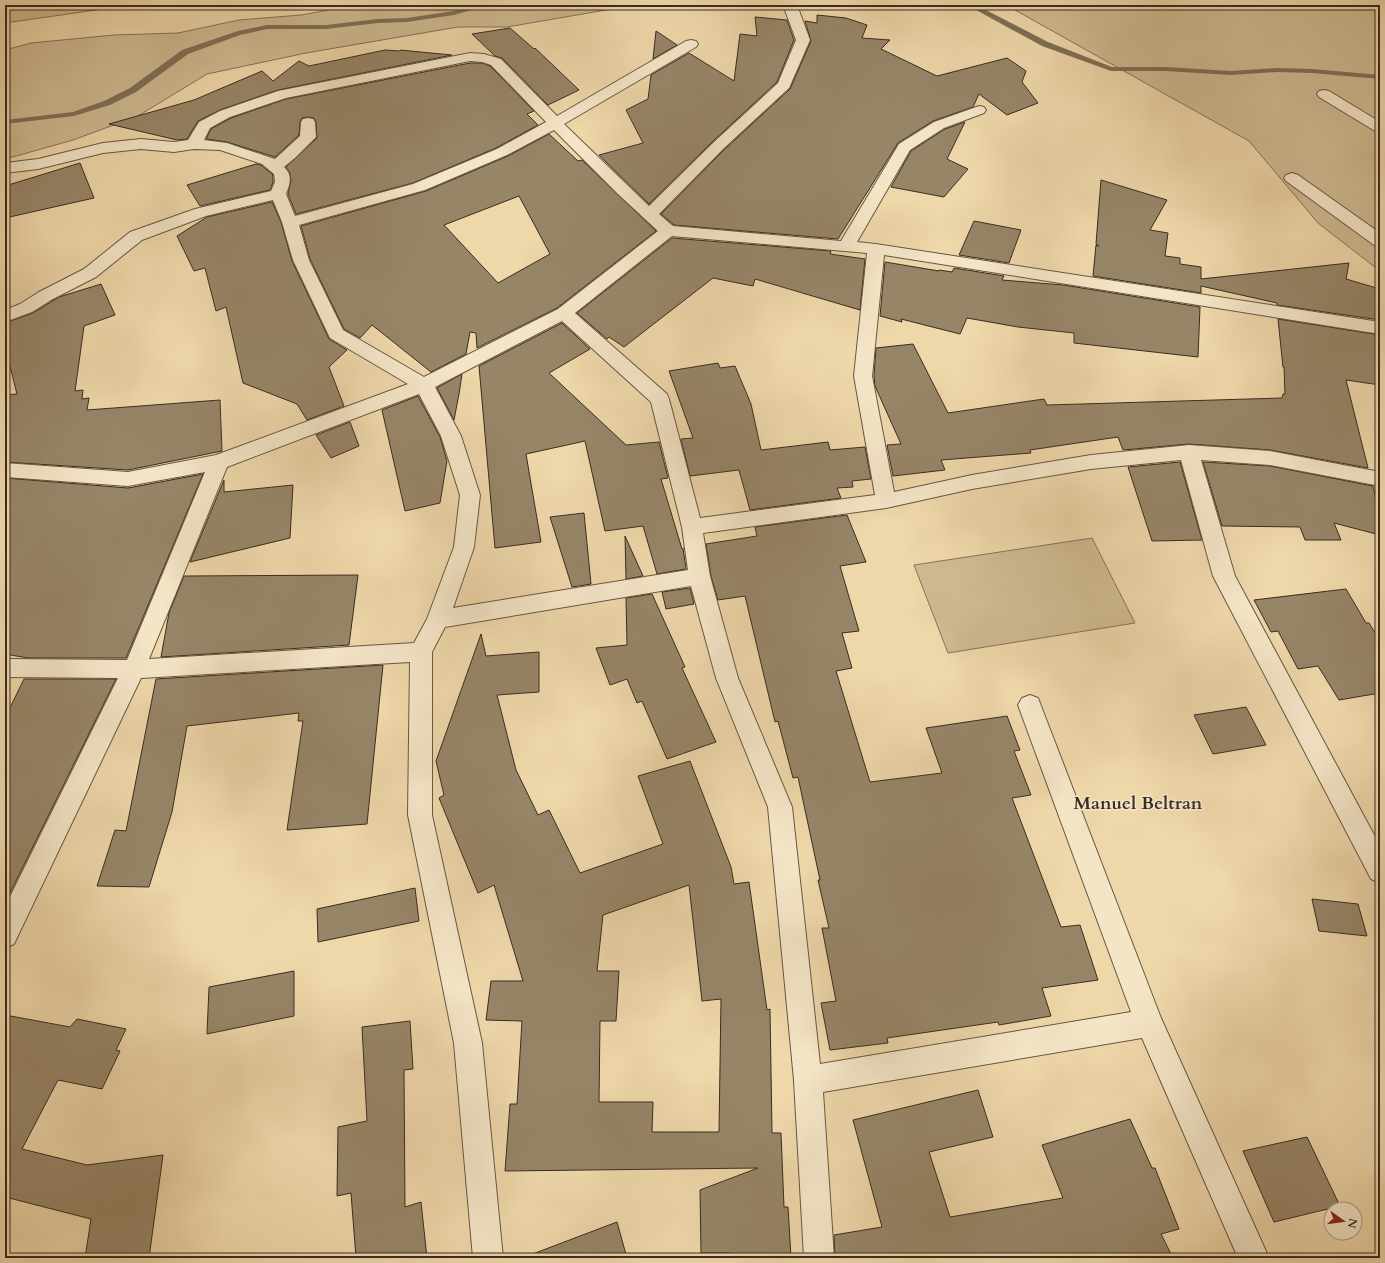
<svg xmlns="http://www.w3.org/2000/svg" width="1385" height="1263" font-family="Cardo,serif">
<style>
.green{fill:#cfba92;stroke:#84735a}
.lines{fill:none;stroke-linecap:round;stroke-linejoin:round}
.stream{fill:#807057;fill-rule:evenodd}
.building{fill:#978568;stroke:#392c22;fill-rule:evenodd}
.minor-casing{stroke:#665744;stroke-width:2}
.minor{fill:#f4e5c7;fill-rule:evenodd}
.labels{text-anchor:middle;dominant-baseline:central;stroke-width:3;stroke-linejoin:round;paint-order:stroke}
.neighbourhood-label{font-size:18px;font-weight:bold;fill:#392c22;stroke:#f4e5c7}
</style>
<rect width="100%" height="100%" fill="#eed7a9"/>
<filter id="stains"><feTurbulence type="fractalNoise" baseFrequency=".005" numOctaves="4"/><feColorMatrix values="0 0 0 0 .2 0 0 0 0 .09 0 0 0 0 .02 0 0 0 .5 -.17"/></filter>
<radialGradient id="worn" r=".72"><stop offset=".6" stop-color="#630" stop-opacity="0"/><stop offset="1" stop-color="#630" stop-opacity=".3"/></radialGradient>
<path class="green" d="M5,5H131L5,23Z
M356,5H635L507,27H458L306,53L207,74L138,116L73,140L9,158L5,156V50L31,43L114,35L178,33L239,20L301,15Z
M1006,5H1380V271L1318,223L1249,141Z
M1092,538L1135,623L948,653L914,565Z"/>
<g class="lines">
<path class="stream" d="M476,5H488L454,15L407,22L378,23L326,29H267L240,35L188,54L136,92L110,105L74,116L5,124V120L73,112L104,101L130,88L182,50L238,31L267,25H326L378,19L407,18L454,11Z
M967,5H976L1048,42L1112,67H1165L1231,71L1277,68L1312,69L1380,75V79L1312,73L1277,72L1231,75L1165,71H1111L1042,46Z"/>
</g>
<path class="building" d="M817,15L846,18L867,25L862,38L890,40L881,49L937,76L1007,58L1026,71L1022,82L1038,103L1007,115L979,94L973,107L933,121L898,143L838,239L674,225L661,214L724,150L790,89L811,41L805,21L817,23Z
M755,17L787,20L794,40L777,82L712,142L649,204L599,155L643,143L626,110L648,99L651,75L689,53L734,81L740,34L757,36Z
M510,28L534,49L535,48L579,90L548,105L502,58L495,56L472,34Z
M656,31L677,45L653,59Z
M385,50L399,51L400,50L452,55L278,90L220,110L198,121L187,139L177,140L109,124L194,100L262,71L273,81L299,61L309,66Z
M470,63H482L490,66L534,111L527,114L538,125L496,148L413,183L296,214L288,194L291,180L290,173L286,167L317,138L316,122L314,118L308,117L302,118L300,122L299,135L275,157L227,142L206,139L211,129L231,118L286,99Z
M965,122L947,159L968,169L944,197L891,187L911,151L945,129Z
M549,134L578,161L582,160L656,231L557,308L477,348L476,333L470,332L466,354L431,372L372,325L360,338L344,329L310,259L301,226L426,191L508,156ZM519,196L550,254L498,283L444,225Z
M80,163L94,198L5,218V186Z
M256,164L261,165L273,175V182L270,190L200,206L187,185Z
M1101,180L1167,200L1150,230L1168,233L1165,256L1180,258V264L1201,267V279L1349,263L1346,279L1380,289V320L1277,305V303L1201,286V293L1093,276L1096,245L1099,246L1096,244Z
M272,202L281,222L292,261L329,339L347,350L329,367L344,406L307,420L297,404L243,383L226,307L216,311L205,268L194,271L177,236L207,217Z
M974,221L1021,230L1009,263L959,255Z
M672,238L831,251L830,254L865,259L860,310L755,279L753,286L713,278L624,347L609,337L607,339L577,313Z
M885,262L939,271V270L952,272L954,268L1004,276L1002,280L1063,285L1200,307L1198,357L1074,343V333L1018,327L967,318L960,334L901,319L902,322L880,316Z
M101,284L115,315L84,326L75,391L83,390L82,399L89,398L87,410L220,400L222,451L128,470L5,462V395L17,394L5,346V323L33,313L59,297Z
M1278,319L1380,335V385L1346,380L1368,468L1270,450L1189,444L1123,450L1118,437L1030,450L1031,453L941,460L945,470L893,476L887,445L901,444L875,386L874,376L876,348L913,344L948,413L1044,399L1047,405L1282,398L1283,394H1285L1284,367H1283Z
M562,323L590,349L549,373L626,445L659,442L668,478L661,479L682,549L683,548L686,569L657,574L643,526L605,531L585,441L526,454L541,542L495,548L479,366Z
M718,363L720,368L735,366L751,404L761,450L828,442L830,450L865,447L871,479L852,481L853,487L837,488L841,498L750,510L739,470L690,476L681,439L693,438L669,371Z
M462,374L459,394L454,420L437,388Z
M418,396L440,437L447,461L440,503L405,511L382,410Z
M350,422L359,446L331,458L316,435Z
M1180,462L1202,540L1152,541L1128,467Z
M1203,462L1270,466L1373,486L1380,515V535L1334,523L1341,540H1305L1300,527L1222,526Z
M203,474L126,658H28L5,654V478L128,488Z
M224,480V492L293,485L290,538L190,562Z
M584,513L591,584L572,587L550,517Z
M847,515L866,562L840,566L859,631L842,633L852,668L836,671L870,782L942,773L926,728L1007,716L1020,750L1014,751L1031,795L1012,798L1061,927L1080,925L1098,980L1042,988L1051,1016L999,1025L998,1022L887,1038L888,1043L830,1050L821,1003L836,1001L822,928H829L818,880H820L798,777L793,778L778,721L775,722L745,596L718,600L711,576L706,544L757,536L755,527Z
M625,536L643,576L626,579Z
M358,575L349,645L161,657L169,613L184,576Z
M690,588L694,604L666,609L662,592Z
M1346,589L1366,623H1369L1380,641V693L1339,700L1318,666L1298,669L1278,631L1271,632L1254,600Z
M652,594L685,667L682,668L716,742L667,759L642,701L637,703L627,679L610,685L596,648L627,645L626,598Z
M481,634L486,656L539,652V692L497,695L516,770L538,815L549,810L580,873L663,844L638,776L690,761L731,867L734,884L749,882L767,1010L770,1009L772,1133H781L784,1207H788L791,1258H730V1253H701L700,1190L758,1168L505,1171L510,1104H517L522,1021L486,1020L491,981H523L494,885L478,893L439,798L444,795L436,761ZM689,885L702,1001L721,999L719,1132H652L653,1102H599L600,1021H616L619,971H597L603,915Z
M383,665L367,824L287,830L303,721H298L299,713L187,726L172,812L149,887L97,886L115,830L126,831L156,679Z
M24,679H116L5,903V718Z
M1246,707L1266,745L1213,754L1194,715Z
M415,888L419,921L318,942L317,909Z
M1312,899L1358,904L1367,936L1319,931Z
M294,971V1016L207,1034L209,987Z
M5,1015L70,1027L77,1019L126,1029L116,1050L120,1051L102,1089L58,1080L22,1149L87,1165L163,1155L149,1258H85L91,1219L5,1197Z
M410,1021L413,1069L404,1070L405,1207L421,1202L427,1258H356L351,1193L337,1196L338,1127L367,1121L362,1027Z
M978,1090L993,1137L929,1152L950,1217L1063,1198L1042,1145L1130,1119L1152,1168H1155L1179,1229L1161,1234L1173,1258H835L834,1235L882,1227L853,1120Z
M1307,1137L1340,1206L1274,1222L1243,1151Z
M617,1222L627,1258H531L530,1255Z"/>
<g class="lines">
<g class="minor-casing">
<path id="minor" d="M783,5H797L810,40L789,88L723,149L659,214L673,226L841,241L899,144L934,122L979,106L984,107L986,110L984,113L944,128L910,150L857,242L876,244L1380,322V334L884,255L872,376L894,492L972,475L1091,455L1189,445L1270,451L1380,472V486L1270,465L1201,460L1235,576L1380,846V883L1371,879L1213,576L1181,460L1091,469L972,489L886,508L703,533L710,576L738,678L792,807L820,1064L1131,1012L1018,705L1022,698L1030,695L1038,698L1161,1018L1269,1258H1238L1142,1038L823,1092L834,1258H804L794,1080L768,807L716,678L691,586L445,627L432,652V815L482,1043L503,1258H473L454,1043L408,815L410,662L141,678L14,944L5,948V907L118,678L5,677V659L127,660L205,472L128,486L5,477V463L128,472L216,455L408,384L330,338L293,260L282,222L273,200L206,216L142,240L96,277L51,300L32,312L5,322V310L20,304L39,292L84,269L130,232L195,209L271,191L275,182L274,174L262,164L220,150L194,149L174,152L141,149L103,153L38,169L5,173V163L38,159L103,143L141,139L174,142L188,140L199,122L220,111L278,91L470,53L484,54L501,59L557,116L686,41L691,40L696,41L698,44L696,47L564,124L649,206L713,143L778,83L796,40ZM470,61L482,62L491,65L546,122L497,149L413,184L295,216L286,194C290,184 293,175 284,167L296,157L316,137L315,122L313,119L308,118L303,119L301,122L300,136L275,159L227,143L204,140L210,128L230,117L286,98ZM554,130L618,194L658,231L558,309L424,377L343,330L309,260L299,225L425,190L507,155ZM672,236L867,253L854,376L875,495L700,518L669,399L667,394L575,313ZM562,321L651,402L682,527L688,570L453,608L474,547L480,495L461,436L435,387ZM419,394L441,436L460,495L454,547L427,619L414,643L149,659L227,467Z
M1324,90L1329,91L1380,122V132L1375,131L1319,97L1317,94L1319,91Z
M1292,173L1298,175L1380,233V246L1374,245L1286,181L1284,178L1286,175Z"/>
</g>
<use href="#minor" class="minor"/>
</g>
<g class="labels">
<g class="neighbourhood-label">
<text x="1138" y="803">Manuel Beltran</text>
</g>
</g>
<rect width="1385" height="1263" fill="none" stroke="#eed7a9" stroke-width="20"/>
<rect x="6" y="6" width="1373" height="1251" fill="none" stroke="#392c22" stroke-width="2"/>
<rect x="10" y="10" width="1365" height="1243" fill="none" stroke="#392c22"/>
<g transform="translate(1343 1221) rotate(104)"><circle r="19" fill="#f4e5c7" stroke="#a99b85"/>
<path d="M0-3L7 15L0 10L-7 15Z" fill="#8f2418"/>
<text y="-6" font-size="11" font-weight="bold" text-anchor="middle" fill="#392c22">N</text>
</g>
<rect width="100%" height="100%" filter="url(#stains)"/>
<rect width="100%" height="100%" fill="url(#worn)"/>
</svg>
